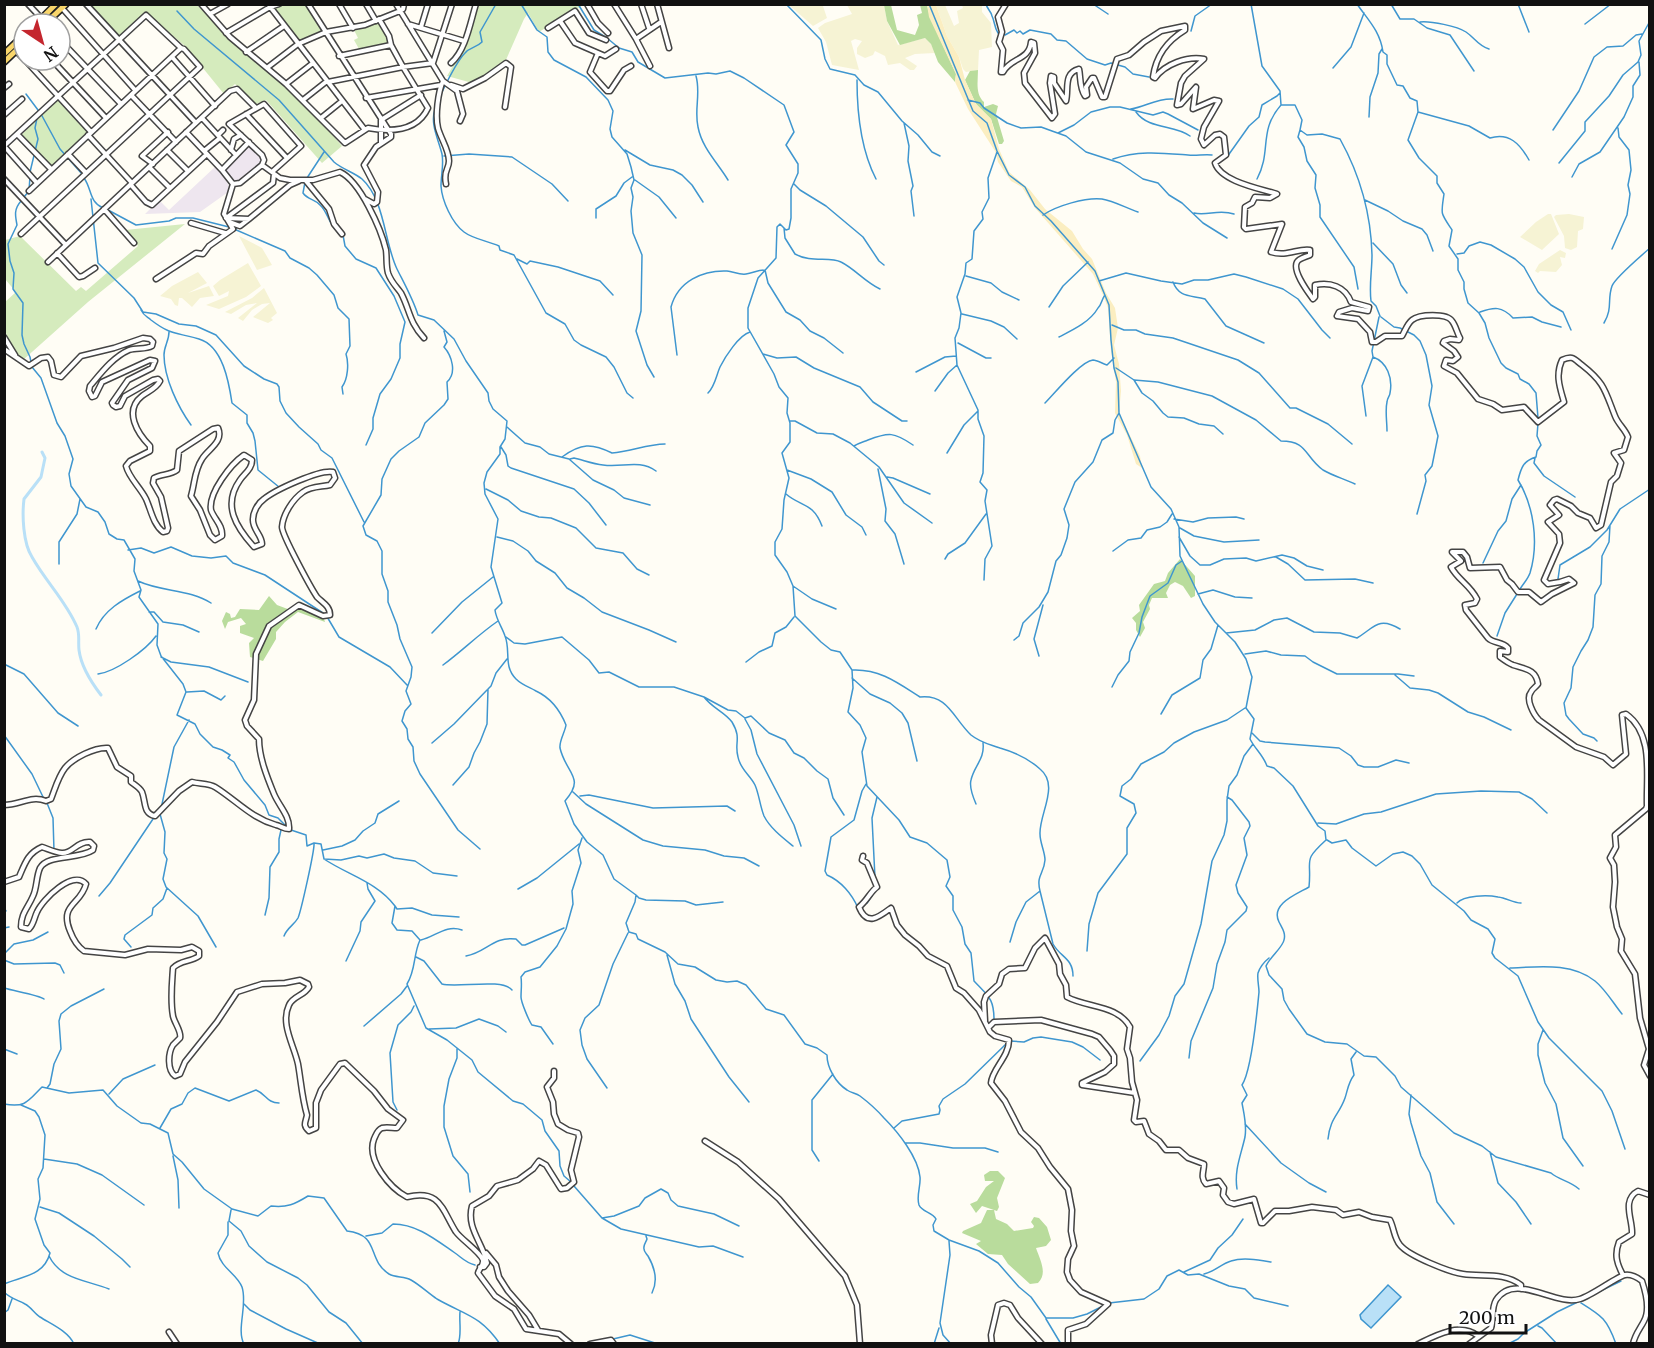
<svg xmlns="http://www.w3.org/2000/svg" width="1654" height="1348" font-family="Merriweather,serif">
<style>
.industrial{fill:#eee6ef}
.farmland{fill:#f6f3d4}
.green{fill:#d5ebbd}
.forest{fill:#b9dc9c}
.sand{fill:#fbeec1}
.water{fill:#b9e0f7;stroke:#3f96cf;stroke-width:1.5}
.lines{fill:none;stroke-linecap:round;stroke-linejoin:round}
.stream{stroke:#3f96cf;stroke-width:1.5}
.canal{stroke:#b9e0f7;stroke-width:3}
.minor-casing{stroke:#444;stroke-width:7}
.major-casing{stroke:#222;stroke-width:8}
.minor{stroke:#fff;stroke-width:4}
.major{stroke:#f9d66b;stroke-width:5}
</style>
<rect width="100%" height="100%" fill="#fffdf5"/>
<path class="industrial" d="M249,144L263,159L259,165L239,181L233,182L224,170Z
M216,166L224,176L231,190L200,212L145,214L159,200L169,210Z"/>
<path class="farmland" d="M789,5H826L823,6L827,18L813,26Z
M847,5H873L874,6L884,5L887,21L898,45L925,38L931,44L935,53L915,54L905,58L917,66L914,70H910L900,63L888,65L885,56L875,51L873,55L865,58L857,54V48L862,41L855,39L851,41L859,70L832,65L826,42L818,28L825,23L852,14Z
M936,5H945L954,26L959,23L957,11L963,8L962,5H982V12L991,23L992,47L979,50L978,70L966,72L963,69L959,57L947,36Z
M1548,214H1551L1559,234L1542,250L1520,237L1536,222Z
M1569,214L1584,217L1583,229L1578,231L1577,247L1571,250L1565,248L1564,236L1554,217L1556,215Z
M239,236L262,248L272,265L257,270Z
M1560,250L1566,253L1565,258L1560,257L1562,265L1556,272L1540,271L1538,273L1535,271L1539,264Z
M248,263L261,286L246,297L219,309L206,305L228,296L229,291L219,296L213,286L220,280Z
M198,272L207,283L188,293L209,286L214,296L200,298L192,307L182,298H179L178,306L175,305L171,299L160,296L172,286Z
M264,288L277,313L271,318L273,320L268,323L253,317L270,303L262,304L252,310L243,321L238,318L257,303L246,305L231,314L225,312L252,298Z"/>
<path class="green" d="M89,5H197L241,50L269,70L302,99L342,146L322,163L266,100L256,104L235,84L224,94L185,46L145,12L119,37Z
M285,5H307L324,31L298,41L273,8Z
M479,5H583L539,32L528,13L524,19L505,62L476,84L447,76L466,44Z
M378,22L387,36L388,45L359,49L354,40L358,38L354,30Z
M58,100L88,131L52,166L21,135Z
M185,224L88,302L23,360C3,345 5,325 4,303L16,292L5,279V240L20,236L76,291L81,287L86,291L138,246L125,230Z"/>
<path class="forest" d="M884,5H891L897,30L915,35L919,25L917,15L922,13L920,5H927L930,17L956,74L955,82L938,62L931,44L925,38L900,45L887,21Z
M978,70C978,81 975,94 984,102V107L993,104L998,106L996,114L1004,141L1002,144H999L991,119L976,104L965,80L970,71Z
M1180,559L1195,576V596L1191,598L1183,586L1175,582L1170,585L1166,593L1168,598H1152L1149,605L1150,609L1143,622L1145,628L1140,637L1136,630V623L1132,618L1140,611L1139,605L1154,584L1165,581L1168,573Z
M269,596L277,605L293,611C302,604 315,614 324,619L325,622L298,612L285,622L276,632V639L263,661L250,657L249,643L254,638L240,633V626L246,624L241,618L228,622L225,629L222,621L226,612L230,614L231,618L235,617L240,609L259,610Z
M990,1171H998L1005,1178L997,1198L999,1207L997,1211L982,1206L976,1213L970,1204L977,1201L986,1187L994,1181H985L984,1175Z
M987,1210H994L996,1219L1007,1224L1014,1231L1033,1228L1034,1226L1031,1222L1034,1217L1039,1218L1047,1227L1051,1240L1046,1246L1036,1248C1040,1260 1048,1273 1038,1283L1030,1284L1008,1264L1002,1255L988,1254L976,1244L981,1241L962,1233L963,1231L981,1223Z"/>
<path class="sand" d="M927,5H936L947,36L959,57L965,80L976,104L991,119L999,149L1009,172L1030,190L1045,209L1072,231L1083,249L1092,259L1106,293L1115,308L1118,328L1114,345L1119,364L1121,391L1119,413L1140,456L1142,468L1136,464L1127,435L1115,413L1116,382L1111,351L1108,308L1103,295L1093,274L1035,208L1022,187L1011,181L998,162L995,151L968,109L955,82L956,74L929,17Z"/>
<path class="water" d="M1388,1285L1401,1297L1371,1328L1361,1319L1360,1315Z"/>
<g class="lines">
<path class="stream" d="M521,4L537,30L547,37L548,52L554,60L586,77L608,100L613,111L610,129L612,137L627,154L631,167L634,180L631,188L633,197L631,211L633,233L642,255L641,311L636,331L647,365L654,377
M578,4L594,30L607,38L619,48L632,52L638,62L665,78L708,73L716,74L730,71L744,78L784,105L794,132L786,145L798,164V173L791,189V218L789,229L786,230L780,224L777,227L776,258L758,278L748,308V328L774,374L779,387L788,398L787,413L790,423V442L782,453L789,478L784,500L782,529L775,542V555L787,572L793,586L795,616L821,642L831,650L840,652L852,670L853,688L848,712L860,725L866,738L862,752L867,786L899,820L910,837L927,843L947,860L950,877L946,886L953,896V910L962,927L965,944L971,953L974,981C988,996 994,998 994,1020
M786,4L821,40L825,59L830,69L855,75L864,85L878,92L902,121L918,135L932,152L940,156
M929,4L973,111L987,123L997,151L1009,175L1025,187L1035,206L1051,221L1095,271L1109,305L1111,340L1114,368L1118,382L1119,413L1151,487L1171,509L1179,527L1180,556L1203,604L1215,622L1235,642L1246,659L1252,677L1246,708L1254,719L1250,739C1255,749 1263,755 1267,766L1274,768L1293,786L1318,826L1325,831L1326,840C1302,862 1312,858 1309,887C1297,894 1270,904 1279,922C1282,928 1286,933 1284,940C1283,947 1270,957 1266,966L1269,975L1282,989L1284,1000L1289,1009L1307,1034L1325,1042L1347,1044L1364,1056L1376,1057L1395,1076L1401,1087L1454,1133L1482,1146L1496,1157L1551,1173C1559,1180 1570,1181 1579,1189
M986,4C987,9 991,11 992,16C995,22 994,27 998,33L1002,32L1005,35L1014,30L1017,33L1020,31L1023,34L1030,30L1051,34L1057,40L1066,41L1087,59L1105,65L1111,63L1125,67L1133,74L1149,77
M1093,4L1108,14
M1251,4L1262,66L1280,91L1281,105H1295L1302,120L1300,130L1307,135L1322,134L1340,139C1360,175 1371,213 1372,255C1372,271 1369,285 1371,301L1376,306L1380,316
M1357,4C1368,20 1380,31 1383,52L1387,55V64L1397,85L1403,86L1410,98L1417,101L1418,112L1408,140L1419,158L1437,176V183L1444,194C1441,215 1440,212 1452,230L1449,246L1458,259V270L1464,282V289L1468,303L1479,313L1485,323L1489,338L1501,363L1506,368L1518,374L1520,379L1529,384L1536,393L1538,418
M1391,4L1400,19H1414L1427,28L1450,35L1474,71
M1518,4L1529,32
M177,11L194,29L279,100L334,162C342,169 355,173 362,179C385,200 384,242 397,269C404,283 413,299 418,315L434,320L454,339L466,361L488,393L489,401L493,409L507,421L505,439L500,447V454L487,472L484,483L485,494L498,519L491,567L502,603L495,610C496,619 502,627 505,636C511,651 503,666 516,679C522,685 529,687 536,691C551,698 560,710 566,725C565,732 559,741 560,748C566,774 586,777 565,801L574,824L587,842L603,855L614,879L636,895L635,902L626,923L629,932L636,934L638,939L665,952L678,964L695,967L716,980L727,982L737,981L746,985L766,1009L784,1015L805,1044L817,1048L827,1055C827,1068 836,1083 847,1090C851,1093 856,1093 860,1096C868,1102 877,1110 884,1118C898,1132 918,1157 920,1177C921,1186 916,1196 919,1205C922,1212 932,1212 936,1219L933,1225L934,1231L949,1240L979,1251L998,1263L1019,1287L1031,1297L1046,1318H1073L1087,1314L1105,1305
M1420,22C1431,21 1457,26 1466,32C1475,38 1478,46 1489,49
M1585,24L1611,4
M1191,31L1195,16L1212,4
M1333,68L1351,47L1364,13
M696,76C701,93 694,110 698,127C702,148 717,162 728,180
M857,80C857,113 861,150 876,179
M26,94L38,110V113
M440,96C446,84 456,62 465,53C470,47 476,48 482,42L480,32L496,4
M968,100L980,103L984,108L1007,123L1021,128L1041,127L1052,131L1066,136L1086,152L1120,163L1143,179L1158,183L1169,195L1182,203L1203,223L1227,238
M435,109C430,124 438,138 442,154C444,165 441,175 441,186C442,201 452,223 464,232C473,239 488,241 499,246L500,250L514,255L546,313L565,324L574,340L581,345L606,357L614,367L627,393L633,398
M1131,109C1145,107 1157,98 1173,99
M1136,112C1149,130 1174,124 1190,136
M1418,112L1469,126L1490,138C1509,132 1520,144 1529,160
M41,114L60,149L82,174
M1369,117L1370,97L1378,73L1379,54L1382,49
M904,123L909,146L908,161L913,186L911,191L914,216
M1300,130L1298,137L1304,147L1307,161L1316,175L1315,188L1320,205V217L1354,267L1358,289
M1553,130L1579,91L1594,57L1607,47L1623,46L1636,35L1642,34
M1058,133L1074,125L1091,112L1110,107H1120L1153,115L1163,112L1168,114L1198,130
M625,150L650,165L673,170L682,175L692,185L703,202
M444,156L469,154L512,157L552,184L568,201
M1227,157L1249,126L1259,117L1262,105L1277,96L1280,93
M1113,159C1138,150 1163,153 1188,155C1196,156 1204,154 1212,155
M1559,163L1585,131V122L1609,96L1623,75L1638,62L1641,55L1639,41L1650,21
M30,172L38,139L35,128L37,118
M1572,177L1579,164L1600,152L1624,117L1633,97V86L1640,75L1639,62
M84,178C92,189 89,202 103,208
M307,178L324,152
M1257,179C1272,151 1258,131 1281,105
M635,180L659,197L676,218
M305,182L303,193C308,200 315,199 320,205C328,212 328,223 337,231
M794,184L800,190L826,206L863,237L879,261L884,265
M24,197L29,191L30,176
M91,199L98,263L134,298L143,312L156,314L179,324L196,326L216,335L244,366L264,379L277,384L279,387L280,401L286,413L299,427L318,444L321,450L332,458L364,522
M1365,200L1388,211L1403,221L1422,229L1427,235L1433,251
M21,201C14,209 15,215 17,225L8,244L10,261L14,273L13,289L23,303L22,335L24,344L30,357L32,367L41,378L57,423L65,436L73,459L69,474L71,486L86,507L98,512L105,522L109,534L117,539L124,540L135,559L134,571L141,590L139,597L158,624L157,645L161,656L183,684L186,692L177,715L195,724L200,734L213,747L222,750L230,755L228,758L234,762L244,780L265,805L269,815L278,818L287,827
M108,210L136,225L169,221L176,218H193L229,227
M1194,213C1207,216 1219,209 1234,214
M1043,215C1056,206 1086,197 1102,199C1114,201 1126,208 1138,212
M596,218V209L616,196L624,183L632,177
M784,228L785,238L795,254C811,263 830,256 841,262C855,269 865,282 880,289
M234,229L285,251L290,258L309,268L317,275L334,295L338,308L349,319L350,346L346,354C349,363 348,379 342,387L343,394
M343,235L345,246L356,259L376,268L394,296L405,322L400,344V358L391,379L380,394L373,418V429L366,445
M1373,243L1393,264L1401,285L1407,293
M1612,249L1627,215L1630,194L1628,185L1631,170L1629,150L1619,137L1618,128
M1457,254L1464,253L1469,246L1480,242L1491,245L1515,259L1524,267L1538,292L1551,305L1563,312L1571,330
M517,259L527,264L530,261L558,267L600,281L613,295
M966,276L991,283L1002,292L1019,300
M1099,281L1126,273L1161,281L1182,284L1194,280H1208L1234,274L1246,277L1283,289L1298,299L1322,330L1330,338
M1173,282C1179,298 1191,295 1205,299L1226,326L1264,343
M1049,307L1063,286L1088,262
M141,310C144,316 146,316 151,320C172,336 176,332 199,339C223,346 229,383 232,403L247,415V423L253,433L255,441L258,470L279,487
M1480,312C1494,307 1502,306 1513,318L1532,317L1542,322L1561,327
M962,314L991,321L1004,327L1017,339
M1381,317L1394,327L1400,328L1414,335L1420,341L1426,355L1432,386L1429,405L1438,436L1432,466L1425,475L1426,481L1417,514
M1604,323C1613,308 1607,300 1612,286C1615,278 1642,255 1650,248
M1112,325L1124,330H1136L1145,334L1173,338L1238,360L1259,373L1290,408H1296L1328,424L1352,444
M444,331L447,342L444,347C452,356 457,373 447,382L448,399L444,405L425,423L419,437L399,451L391,459L382,479L381,495L363,526L366,535L377,541L382,551V574L388,591V602L397,625L400,639L412,667L411,677L406,691L411,704L405,711L402,721L407,729L408,739L413,747L414,761L420,774L458,830L480,849
M169,332C169,341 164,346 164,355C164,378 178,407 191,425
M1059,337C1073,330 1090,322 1098,308C1102,304 1101,300 1105,295
M958,343L986,358H991
M763,354L777,358L796,357L814,368L860,387L873,402L902,421H907
M677,355L671,307C678,281 703,270 727,271C734,272 740,275 746,274C753,273 758,270 765,270L768,283L786,312L800,320L810,331L824,338L843,353
M1373,357C1387,362 1393,378 1390,393C1390,396 1387,398 1387,402C1385,410 1387,422 1387,431
M1116,368L1134,380L1158,382L1212,396L1256,420L1281,441C1308,441 1304,456 1323,470C1333,476 1345,479 1355,484
M916,372L945,357L956,356
M1134,380L1142,393L1153,401L1163,413L1168,417L1184,418L1199,424L1214,426L1223,434
M935,391L948,373L957,365
M708,393C715,386 716,376 720,367C725,357 739,335 750,332
M1045,403C1054,394 1081,361 1093,360C1097,360 1103,364 1107,365L1114,358
M1366,416L1362,386L1373,357L1372,351L1379,317
M790,421H795L817,433L833,434L850,443L879,467L904,503L932,523
M507,427L525,443L540,447L549,454L569,459L593,480L614,490L624,498L650,505
M854,446C859,443 863,442 868,440C889,432 894,432 913,445
M501,447L506,455L508,466L511,468L574,489L589,503L606,525
M947,453L964,425L978,411
M562,457C581,443 592,443 612,453C630,452 647,444 665,444
M1535,458L1534,463L1544,476L1575,497
M570,459L574,458C583,460 593,464 603,465C622,468 639,459 656,471
M878,469L886,509L885,521L895,534L904,564
M787,470L811,479L832,492L846,515L862,527L866,535
M887,477L893,478L930,494
M486,489L508,500L521,511L539,517L551,518L576,528L596,548L623,553L637,569L649,575
M786,494C801,507 813,502 822,526
M1174,519L1193,522L1208,518L1236,517L1244,519
M1180,528L1194,536L1224,542L1259,540
M497,537L513,541L528,551L536,561L555,573L567,588L584,598L602,612L649,630L676,642
M1179,537L1190,556L1200,565H1210L1224,559L1246,558L1256,561L1282,555L1294,558L1307,566L1323,570
M128,550L141,548L154,553L171,547L192,556L211,558L226,556L233,563L265,575L326,615L339,637L390,667L407,685
M1113,551L1128,540L1141,538L1147,530L1160,527L1167,522L1172,514
M1276,557L1288,564L1305,580L1355,579L1373,583
M945,559L948,554L965,543L986,514
M1483,563L1498,531L1506,521L1512,499L1521,485
M59,564V542L77,514L80,499
M1558,579L1560,565L1590,547L1607,530L1620,509L1650,489
M984,580L985,559L992,546L985,501L987,490L980,482L983,473L984,436L978,419V410L957,365L955,338L959,328L961,313L957,297L965,274L966,263L972,259L974,231L983,219L982,212L989,198L988,178L997,152
M138,581C161,592 190,589 211,603
M793,586L812,599L836,609
M1520,589C1523,584 1528,579 1530,573C1539,543 1534,506 1518,480C1521,468 1523,461 1536,457L1537,451L1541,445L1537,436L1538,423
M1198,594L1213,590L1235,597L1252,598
M149,612H154L163,622L183,625L199,632
M96,629C104,610 122,600 140,591
M432,633L462,602L493,577
M1226,633L1255,630L1274,620L1287,618L1314,632L1340,633L1357,638C1374,628 1378,616 1400,629
M1497,636L1505,613L1517,594
M506,637L514,643L525,644L562,637L589,660L599,673L609,672L639,687H674L704,697L728,710L736,711L745,718L751,716L769,733L785,740L794,753L804,758L817,771L828,779L833,798L844,815
M1014,640L1019,636L1023,623L1039,607L1048,592L1056,561L1061,555L1067,538L1069,525L1064,509L1075,482L1093,462L1102,440L1113,433L1115,420L1119,413
M1245,654L1266,651L1281,655L1305,656L1313,662L1337,674H1398L1414,676
M1039,656L1034,639L1043,605
M161,657L171,662L209,667L248,682
M746,662L759,652L772,646L775,633L786,627L794,617
M4,664L24,674L58,713L78,726
M443,665C462,651 479,634 498,621
M853,670C880,669 898,683 920,697C948,694 953,718 971,735C981,743 989,744 1000,748C1014,752 1029,759 1040,769C1060,785 1039,814 1040,834C1040,843 1045,852 1045,860C1044,874 1036,875 1040,891L1026,902L1016,922L1010,942
M98,674C115,672 146,650 156,636
M1395,675L1410,688L1429,690L1438,693L1468,712L1484,717L1511,730
M852,678L870,694L890,703L902,713L908,723L917,761
M1112,687L1118,675L1129,661L1130,652L1139,633L1142,617L1150,596L1168,583L1176,565L1182,561
M187,692L204,691L221,700L225,696
M704,697C712,708 725,712 732,722C742,739 734,742 738,757C740,769 750,775 755,785C759,794 760,806 764,816C770,828 783,838 793,846
M1161,714L1172,695L1200,678L1203,660L1211,649L1218,625
M745,719L751,730L757,754L794,825L801,846
M1252,733L1260,741L1265,742L1339,748L1351,756L1358,765L1364,767H1378L1396,760L1409,763
M4,735L32,774L44,799
M1597,741L1594,738L1583,734L1569,719L1566,715L1564,703L1571,688L1573,667L1581,651L1588,640L1593,627L1595,595L1601,584L1602,556L1609,542L1610,525
M432,743L454,724L487,690
M453,785L469,767L474,753L480,742L487,724L488,689L491,686L496,673L507,659
M573,792L586,804L643,840L663,846L705,850L724,856L744,858L759,866
M580,796L589,795L653,808L727,806L735,811
M47,803L53,818L54,851
M976,804C973,797 969,787 971,780C974,766 985,759 983,743
M161,809L174,747L189,720
M160,814L165,832L164,853L167,859L163,879L166,887L198,916L216,947
M1318,823L1336,824L1364,814L1381,812L1436,794L1481,791L1519,792L1532,799L1547,813
M291,830L306,835L307,846L314,843L321,844L324,859C348,875 377,882 395,906L392,923L397,930L412,931L420,940C413,955 416,970 407,984L426,1028L447,1040L472,1060L478,1072L513,1101L523,1104L542,1120L545,1131L559,1151L560,1166L564,1176L571,1182
M1327,840L1332,843L1346,840L1352,848L1376,866L1393,854L1403,852L1412,856L1420,864L1432,885L1464,911L1471,920L1488,929L1495,939L1492,953L1495,958L1518,976L1538,1022L1549,1038L1602,1091L1612,1111L1625,1149
M323,850L342,846L355,840L363,831L375,823L378,814L399,801
M324,859L341,860L359,856L367,858L384,854L394,858L415,861L433,873L457,876
M875,878L872,818L877,797
M518,889L537,878L579,844
M1040,891L1053,944C1060,957 1073,958 1073,976
M636,895L639,898L646,900L685,901L696,905L723,902
M99,896L110,883L155,816
M867,903L873,894
M1457,903C1464,895 1488,895 1498,897C1507,898 1513,903 1521,903
M395,906L397,909L412,908L432,915L459,917
M4,908L6,911
M858,908C852,894 841,881 827,875L825,871L831,837L854,820L862,791L866,784
M265,915L269,898L270,867L279,852V839L281,830
M4,928L9,927
M284,936C287,928 294,925 298,918C301,911 315,849 314,843
M421,940C435,937 446,924 462,930
M131,947L124,939L125,935L152,915L153,908L163,899L167,888
M1087,951L1089,924L1098,893L1127,854V828L1136,813L1134,804L1120,796L1122,786L1131,779L1141,764L1164,752L1174,743L1194,732L1227,720L1245,708
M4,954L14,944L33,940L48,932
M667,955L675,984L685,1001L691,1019L729,1077L749,1102
M466,956C486,953 493,936 516,939L522,945H525L564,928
M416,957L424,961L442,984C458,988 502,978 512,990
M4,960L14,964L55,963L60,965L64,973
M346,961L360,931L361,922L375,901L368,889L367,883
M1510,968C1538,967 1571,962 1595,981C1606,990 1613,1003 1622,1014
M4,988C14,991 39,995 44,999
M364,1026L401,994L407,986
M429,1029L456,1028L479,1019L498,1026L506,1032
M1543,1030L1538,1044V1055L1545,1083L1556,1104L1563,1138L1583,1166
M1010,1041L1024,1042L1033,1038L1041,1037L1072,1042L1083,1047L1100,1060
M553,1044L541,1027L532,1025C529,1021 521,1002 521,997C521,990 522,984 521,977L525,972L540,967L557,946L566,929L573,904L572,891L581,863L578,850L582,838
M4,1049L17,1054
M457,1049V1058L449,1079L444,1106V1127L453,1156L468,1174L470,1192
M1189,1058L1191,1041L1213,988L1217,964L1225,942L1227,930L1246,911L1247,907L1238,893L1236,885L1247,855L1244,838L1250,826L1249,822L1232,800L1227,797
M1140,1061L1159,1035L1169,1016L1175,996L1184,984L1201,924L1212,861L1224,835L1227,821V800L1229,786L1237,775L1244,756L1253,744
M47,1088L50,1084L54,1064L61,1049L59,1021L61,1014L71,1006L104,989
M607,1088L587,1059L582,1045L580,1030L585,1018L599,1005L613,964L628,933
M109,1094L123,1079L155,1065
M1411,1095L1409,1114L1411,1123L1421,1156L1430,1173L1437,1202L1454,1224
M4,1104C26,1108 28,1101 42,1087L69,1093L103,1090L117,1106L141,1123L150,1124L168,1133L173,1154L182,1162L204,1189L232,1209L258,1216L271,1206C287,1208 295,1204 308,1196L324,1198L347,1231C381,1235 366,1259 389,1274C396,1278 404,1276 411,1280C420,1285 428,1293 437,1299C465,1315 480,1315 500,1344
M397,1110L393,1102L390,1053L398,1025L411,1012L414,1006
M1245,1124L1281,1163L1309,1183L1326,1192
M160,1128L171,1109L182,1104L188,1093L195,1088L229,1101L256,1090C266,1094 267,1103 279,1103
M894,1128L902,1121L939,1114L940,1110L939,1106L943,1099L965,1084L1006,1044
M1328,1139C1330,1118 1339,1115 1345,1098C1348,1089 1348,1083 1354,1075L1351,1059L1356,1052
M905,1143H920L953,1148H985L998,1152
M1490,1152L1498,1183L1516,1202L1531,1224
M173,1156L178,1180L179,1208
M44,1159L77,1164L102,1175L144,1205
M819,1161L812,1150V1100L833,1074
M574,1186L602,1218L621,1229L699,1247L713,1246L743,1257
M1237,1189C1234,1170 1241,1155 1245,1137C1247,1125 1244,1114 1242,1103L1247,1095L1242,1085C1252,1070 1257,1012 1259,992C1259,986 1257,979 1258,973C1260,967 1264,962 1269,958
M40,1207L59,1213L94,1236L122,1259L130,1267
M231,1210L229,1221L241,1231L249,1246L267,1262L298,1278L307,1285L329,1312L346,1323L363,1344
M602,1218L614,1216L639,1206L645,1198L661,1189L668,1193L671,1200L678,1206L714,1214L739,1226
M228,1222V1235L218,1253C221,1268 237,1274 242,1287C248,1305 236,1329 244,1344
M366,1236L382,1233L393,1224C417,1224 436,1240 455,1253C462,1258 466,1263 475,1265
M646,1236L647,1239C646,1242 644,1244 644,1247C643,1251 646,1253 648,1256C655,1268 658,1281 652,1293
M949,1241L950,1255L940,1323L943,1335L951,1344
M49,1256C61,1280 87,1280 109,1289
M1184,1272L1210,1260L1218,1248L1232,1235L1243,1219
M1204,1274C1214,1272 1221,1264 1231,1261C1243,1257 1259,1260 1271,1262
M4,1284C23,1276 44,1276 50,1253L44,1245L35,1219L40,1199L38,1179L43,1168L45,1135L39,1117L35,1111L21,1105
M4,1292C11,1299 18,1300 25,1304C31,1307 35,1314 40,1317C51,1324 68,1331 74,1344
M1109,1303L1144,1299L1159,1289L1167,1276L1179,1270L1188,1275L1199,1274L1229,1286L1245,1289L1254,1298L1288,1306
M1581,1303C1602,1316 1607,1319 1616,1344
M244,1304L250,1310L286,1329L320,1344
M4,1313L8,1310L12,1299
M1046,1319L1061,1344
M1538,1326L1542,1328L1557,1344
M613,1339L630,1335L658,1344
M458,1344C462,1335 459,1322 460,1312
M934,1344L939,1328
M1508,1344L1518,1339L1524,1333L1557,1312L1621,1281"/>
<path class="canal" d="M42,452L45,458L41,477L24,499C22,515 23,543 32,557C46,582 66,601 77,627C80,635 78,641 79,650C81,666 91,682 101,695"/>
<g class="minor-casing">
<path id="minor" d="M28,4L42,19
M86,4L196,123
M201,4L230,37L286,84L345,143L368,128C390,132 417,132 428,108L403,67L391,45L389,36L379,19
M268,4L365,130
M308,4L391,134V137L376,147L364,165L378,192L377,202L374,204L365,199
M339,4L353,28
M366,4L376,21
M396,4L443,81C438,92 435,116 438,128C441,139 449,150 449,161C449,170 443,170 446,184
M587,4L598,23L608,33
M614,4L636,39L650,66
M641,4L649,28
M657,4L669,48
M1006,4L998,17L1002,32L999,42L1003,50L1001,72H1003C1011,57 1029,61 1031,42L1034,43L1035,53L1024,73L1025,83L1052,118L1055,114L1050,83L1051,76L1054,77V83L1066,101C1069,89 1063,73 1079,69C1081,78 1079,87 1085,96L1087,95L1086,87L1092,78H1094L1102,97H1105L1117,59L1129,55L1144,42L1161,31L1185,26V30C1167,41 1156,55 1153,77L1155,78C1165,64 1187,56 1204,59L1185,76L1181,83L1177,105L1181,104L1196,87L1193,109L1214,100L1219,101L1204,127L1201,139L1204,145L1215,135L1220,134L1224,137L1226,155L1215,163C1221,182 1262,189 1277,194L1270,198L1255,197L1252,203L1245,207L1244,227L1246,229L1282,224L1271,252C1287,257 1298,248 1310,250V255C1306,257 1299,258 1297,262C1292,271 1308,292 1313,299L1315,297V285C1330,282 1345,286 1351,302L1369,307L1368,311L1352,308L1339,312L1337,316L1358,319L1370,332L1372,342H1376L1385,336H1402C1405,331 1407,324 1412,320C1419,314 1447,313 1452,321C1456,326 1457,333 1460,338L1459,340L1450,339L1444,341L1443,343L1454,351L1458,357L1453,361L1446,360L1444,366L1457,373L1478,399L1493,404L1502,410L1524,407L1538,422L1564,402C1560,388 1555,375 1562,360C1573,355 1574,359 1582,365C1605,383 1605,391 1615,416C1618,424 1625,429 1628,437L1624,450L1614,453L1621,463L1617,476L1611,482L1601,525L1596,528L1590,518L1578,513L1571,506L1557,499L1554,500L1550,505L1559,515L1548,522L1559,534L1560,543L1544,580L1548,584L1560,582L1569,579L1574,583L1552,594L1541,602L1529,592H1518L1512,584L1507,580L1500,567L1470,568L1467,557L1463,552H1452L1461,561L1451,567C1458,580 1470,585 1477,599L1475,603L1465,605L1466,610L1488,638C1494,644 1502,641 1508,648V652L1500,651V657C1504,660 1508,663 1513,665C1525,669 1536,669 1538,684C1536,687 1532,689 1531,692C1525,699 1534,715 1539,720L1576,747L1604,757L1613,765L1626,754L1622,715L1626,714C1654,734 1646,775 1647,806L1646,809L1615,835L1616,847L1610,858L1614,865L1615,882L1613,907L1617,927L1622,939L1621,951L1635,974L1640,1018L1649,1049L1644,1065L1650,1076
M62,8L135,90
M210,14L228,4
M560,21L575,43L605,56L616,49
M408,24L464,41
M421,27L428,4
M548,28L575,11L589,33L606,40
M226,33L270,7L279,4
M636,39L661,22
M60,40L121,104
M16,51L24,59
M246,52L284,26
M598,53L590,72L607,91H610L624,70L631,66
M339,56L391,45
M172,57L215,106
M25,60L91,132
M52,60L106,118
M451,63C466,50 470,23 476,4
M268,67L298,44L326,32L365,25L400,11L403,9L404,4
M443,81L457,91L463,114L460,121
M328,82L403,67L433,63L452,4
M286,84L313,63
M451,85L463,89L485,78L506,63L511,67L505,107
M4,88L9,84
M131,95L176,142
M366,98L441,85
M303,100L327,81
M246,114L287,158
M4,115L22,99
M202,118L236,155
M321,118L342,101
M17,134L51,169
M88,135L132,183
M218,135L223,130
M381,143V120L421,95
M4,146L146,15L181,48L184,49L200,67L21,234
M4,146L37,183
M167,150L188,171
M231,150L234,139L241,135
M204,151L220,138
M68,154L86,173
M153,164L142,156L168,132
M262,165L264,160L262,155L229,124L264,104L301,146L272,172
M149,167L170,188
M222,170L249,142
M4,179L66,245
M306,181L329,209L334,224L342,234
M233,184L240,183L262,165L280,178L290,180H313L340,172C360,181 381,229 386,250C387,258 386,266 388,273C391,282 396,286 401,293C410,310 409,322 424,338
M131,185L146,202L152,205L207,154
M29,191L181,48
M104,209L134,243
M226,218L273,183L274,174
M227,218L249,219L290,185L299,181
M229,222L240,226L249,219
M191,223L225,233
M57,253L79,277L83,276L95,268
M48,262L230,91L237,89L256,108
M156,279L196,253L203,254L209,246L233,229L224,214L233,184L222,170L186,132
M4,337L15,355
M4,349L29,366L41,358L48,357L51,361L54,375L61,377L81,356L114,348L143,338L150,339L153,342L152,346C145,350 137,347 129,350C113,357 101,373 90,386L89,391L92,397L95,396L102,382L150,360L155,361L152,368L128,380L112,403L113,405L116,407L120,406L125,396L153,380L158,379L160,381C156,389 148,391 142,396C123,411 138,434 150,446V451L130,461L126,466C129,478 140,487 146,499C151,510 153,524 163,532L167,531L168,528L161,497L153,483L154,478C161,474 171,475 177,470L179,451L213,429L218,428C224,442 208,449 202,459C194,471 195,483 191,496L200,510L210,535L215,540L222,536C223,525 214,519 211,510C208,493 231,464 244,455L252,460C252,469 245,473 240,480C222,505 236,527 254,547L262,544C262,535 252,529 253,519C253,512 258,503 264,499C275,490 320,469 333,472L335,478L330,485C321,487 311,486 303,492C293,499 283,514 282,527C282,535 311,588 317,597C323,603 330,606 330,615L323,616L299,605L269,626L256,654L254,700L245,720L247,726L259,739C259,757 267,777 274,794C279,806 290,816 289,829C283,829 281,826 276,825C251,818 236,800 215,787C209,783 199,784 192,782L179,791L155,816C143,814 146,802 142,792C140,788 135,785 131,782V776L117,767L108,748C95,747 73,758 65,768C58,777 55,789 51,799L46,801C31,795 20,805 4,805
M863,856L862,860L867,863L877,887C870,892 867,901 859,907C867,927 879,917 891,908L897,925L905,935L919,946L928,956L947,966L956,988L964,993L979,1010L990,1032L995,1036L1009,1040C1009,1057 992,1069 991,1083L1005,1101L1021,1132L1038,1148L1050,1167L1068,1189L1072,1210L1071,1231L1074,1246L1068,1259L1067,1272L1070,1280L1081,1292L1108,1304L1086,1324L1068,1330V1344
M4,882L19,877C25,863 28,853 42,847C48,849 56,853 62,853C72,854 77,841 90,842L94,846L93,850C78,860 48,854 40,868C36,877 37,888 33,896C28,908 21,913 21,927L29,929C34,924 34,918 37,912C43,899 73,869 86,884C81,905 59,904 70,931C73,939 77,946 84,951L125,955L148,949L181,950L192,947L199,951V956C191,962 180,960 173,968C172,984 170,1000 173,1016C174,1022 182,1032 180,1038C179,1039 174,1044 173,1045C168,1053 167,1070 175,1076L180,1074L185,1062L217,1022L237,992L262,984L285,983L300,980L308,984L309,987C304,996 293,996 289,1005C280,1024 294,1045 298,1064C301,1081 302,1098 307,1115C306,1122 302,1125 309,1131L316,1128V1103L321,1090L340,1064L345,1063L374,1091L388,1109L403,1120L397,1128C392,1128 386,1127 382,1128C377,1130 376,1135 374,1139C366,1160 390,1188 407,1197C441,1189 442,1210 456,1232C462,1240 480,1252 483,1260C484,1265 479,1269 478,1273L495,1296L514,1309L526,1329L559,1334L571,1344
M985,1021L984,1002L986,996L999,984L1002,974L1009,969L1025,968L1035,948L1045,938L1059,964L1060,974L1066,985L1067,997C1088,1008 1118,1005 1130,1027L1127,1049L1130,1058L1132,1082L1137,1100L1134,1120L1136,1122L1144,1121L1149,1134L1159,1141L1166,1150H1179L1188,1158L1204,1164C1204,1172 1200,1177 1206,1184L1219,1181L1224,1188L1223,1195L1228,1202L1234,1204L1254,1199L1261,1223H1263L1275,1211H1289L1312,1207L1336,1210L1343,1215L1359,1212L1372,1217L1390,1220C1394,1228 1394,1238 1400,1245C1409,1256 1449,1272 1463,1274C1483,1277 1504,1272 1521,1285V1289
M989,1027L994,1022L1041,1020L1092,1034L1099,1037L1110,1050L1114,1056V1064L1105,1072L1082,1083V1085L1135,1093
M705,1141L738,1162L779,1199L845,1276L857,1305L860,1344
M486,1253L496,1265L499,1277L508,1291L529,1315L538,1330
M480,1267H484L487,1263C483,1243 466,1228 472,1206L489,1196L497,1186L518,1180L533,1169L539,1161L546,1165L561,1189L567,1188L574,1182L571,1170L579,1137L578,1133L568,1130L558,1124L554,1114L553,1102L547,1087L554,1078V1071
M1623,1275C1617,1264 1614,1255 1619,1242L1632,1234C1633,1220 1621,1200 1638,1191L1650,1195
M169,1332L177,1344
M590,1344L611,1340L614,1344
M992,1344L991,1335L998,1305L1004,1303L1010,1305L1018,1318L1042,1344
M1418,1344C1436,1335 1460,1322 1478,1336
M1469,1344L1491,1328C1494,1319 1491,1308 1496,1300C1515,1271 1555,1307 1580,1299C1593,1295 1616,1277 1625,1275C1631,1274 1638,1278 1642,1281C1646,1293 1650,1310 1644,1321C1640,1329 1635,1334 1633,1344"/>
</g>
<g class="major-casing">
<path id="major" d="M36,24L56,4
M45,24L66,4
M4,54L24,35
M4,62L24,43"/>
</g>
<use href="#minor" class="minor"/>
<use href="#major" class="major"/>
</g>
<rect width="1654" height="1348" fill="none" stroke="#111111" stroke-width="12"/>
<g transform="translate(42 42) rotate(144)"><circle r="28" fill="#ffffff" stroke="#a0a0a0" stroke-width="1.5"/>
<path d="M0-4.5L10 22L0 15L-10 22Z" fill="#c4262e"/>
<text y="-9" font-size="16" font-weight="bold" text-anchor="middle" fill="#111111">N</text>
</g>
<path d="M1450 1324v9h76v-9" fill="none" stroke="#111111" stroke-width="3"/>
<text x="1459" y="1324" font-size="18" fill="#111111" stroke="#ffffff" stroke-width="4.5" paint-order="stroke">200 m</text>
</svg>
